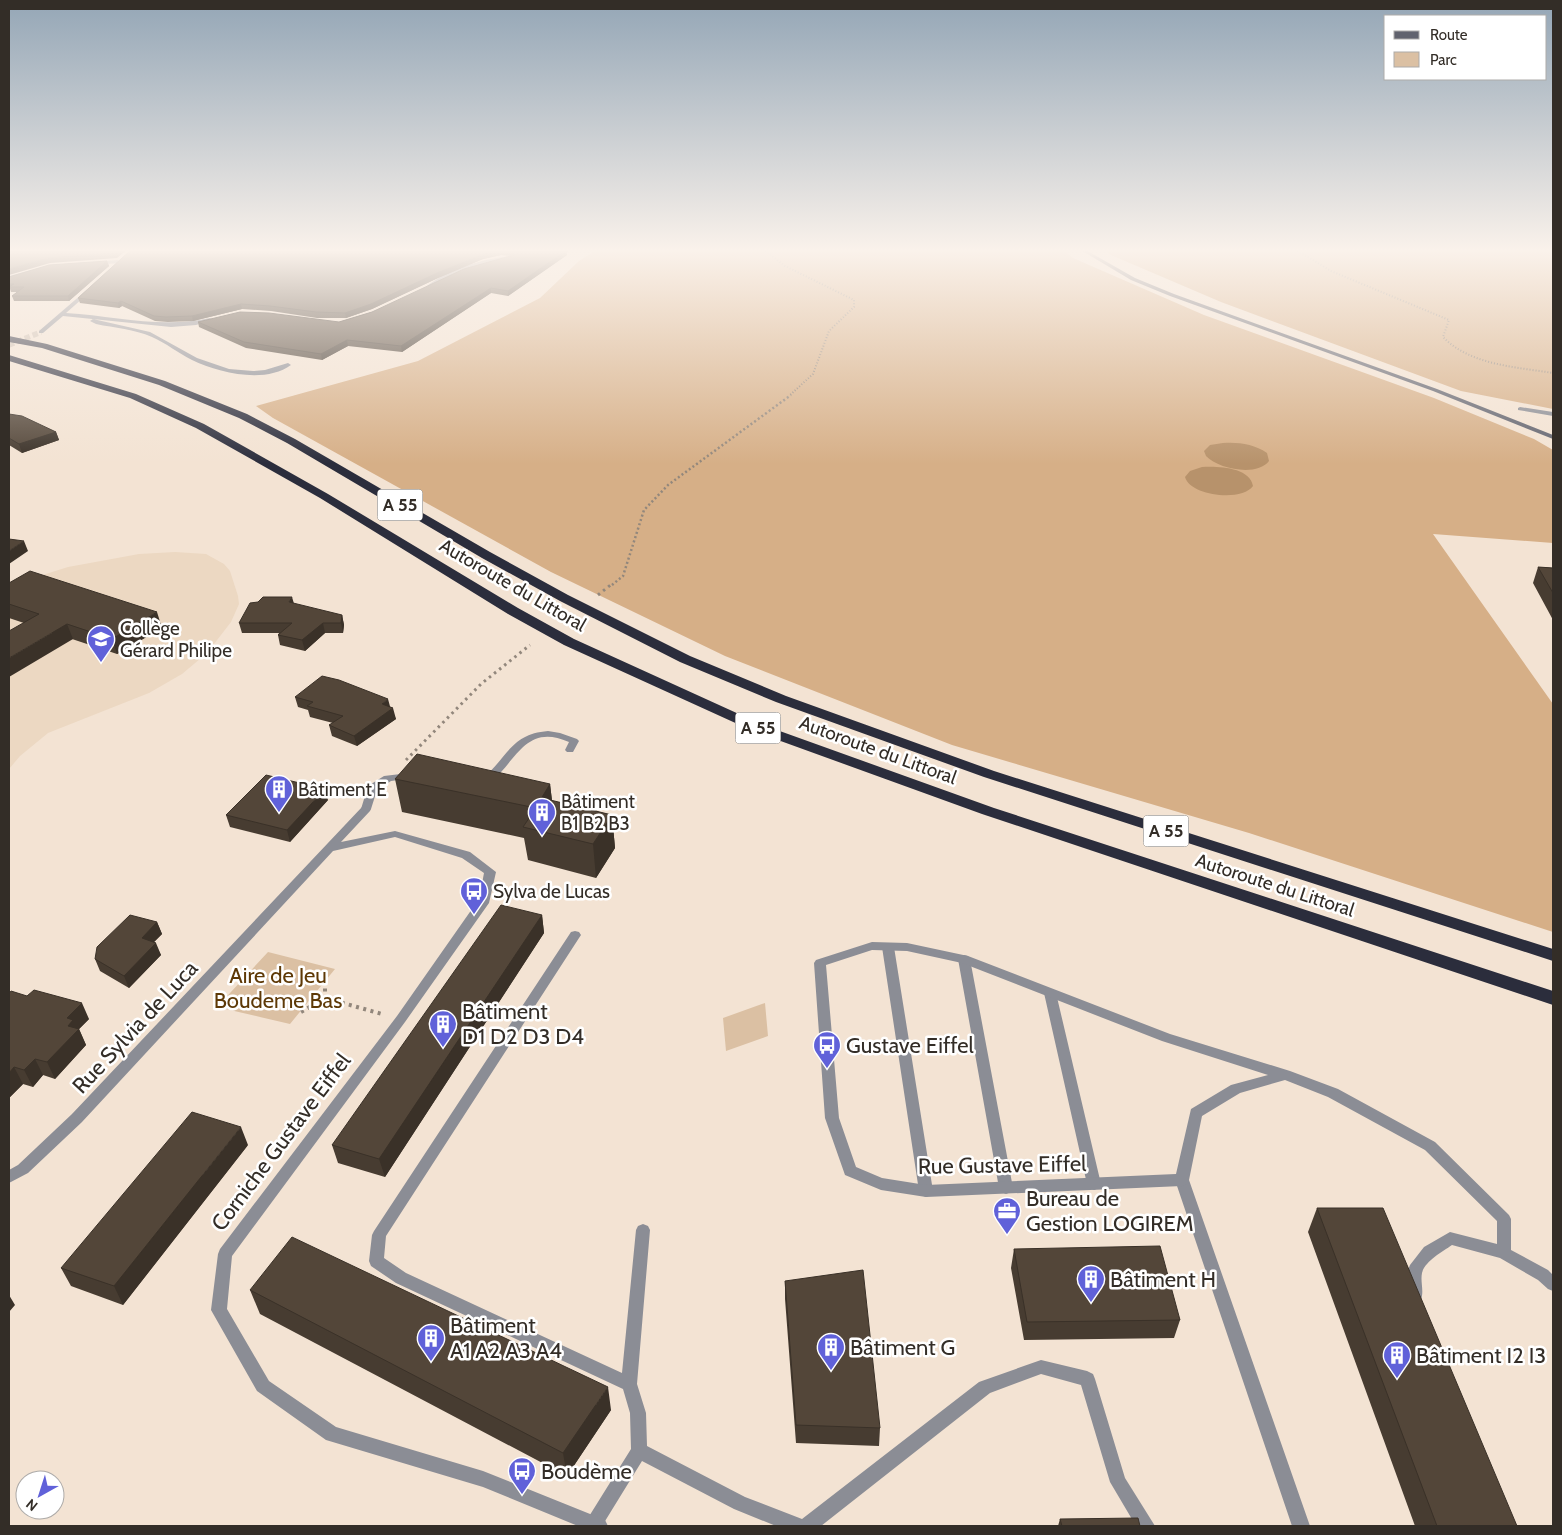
<svg xmlns="http://www.w3.org/2000/svg" width="1562" height="1535" font-family="Cabin,sans-serif">
<style>
.built{fill:#ecd8c2}
.green{fill:#dbc0a3}
.forest{fill:#d6af87}
.water{fill:#b7926b}
.lines{fill:none;stroke-linecap:round;stroke-linejoin:round}
.street-tunnel{stroke:#cdbfb1;stroke-width:5.5;stroke-dasharray:5.5 3;stroke-linecap:butt}
.path-far3{stroke:#92877c;stroke-width:2;stroke-dasharray:1 2;stroke-linecap:butt}
.path-far2{stroke:#92877c;stroke-width:2.5;stroke-dasharray:2 2.5;stroke-linecap:butt}
.path-far1{stroke:#92877c;stroke-width:3;stroke-dasharray:2.5 4;stroke-linecap:butt}
.path{stroke:#92877c;stroke-width:4;stroke-dasharray:3 4.5;stroke-linecap:butt}
.lane{fill:#8b8d95;fill-rule:evenodd}
.street{fill:#8b8d95;fill-rule:evenodd}
.secondary{fill:#61636e;fill-rule:evenodd}
.highway{fill:#2b2d3c;fill-rule:evenodd}
.wall{fill:#473c31}
.shaded-wall{fill:#3a3128}
.building{fill:#534639;stroke:#3a3128}
.labels{text-anchor:middle;dominant-baseline:central;stroke-width:5;stroke-linejoin:round;paint-order:stroke}
.shield{fill:#fff;stroke:#706c68;stroke-width:1}
.shield-label{font-size:18px;font-weight:bold;fill:#332d27}
.street-label{font-size:19px;fill:#332d27;stroke:#fff}
.poi-label{font-size:19px;fill:#332d27;stroke:#fff;text-anchor:start}
.near-park-label{font-size:22px;fill:#5e3906;stroke:#fff}
.near-poi-label{font-size:22px;fill:#332d27;stroke:#fff;text-anchor:start}
.near-street-label{font-size:22px;fill:#332d27;stroke:#fff}
</style>
<rect width="100%" height="100%" fill="#f3e3d3"/>
<path class="built" d="M175,552L206,554L224,564L230,571L238,596L239,604L231,622L207,653L182,674L149,693L48,733L20,756L9,769V592L33,578L68,567L139,554Z"/>
<path class="green" d="M268,952L335,969L290,1024L217,1007Z
M765,1003L768,1036L726,1051L723,1018Z"/>
<path class="forest" d="M598,249H1062L1073,258L1204,315L1434,398L1534,439L1553,450V543L1433,534L1553,704V932L1249,833L952,745L725,656L551,572L273,418L256,406L418,361L540,298L579,261Z
M1102,249H1553V409L1461,391L1221,302L1111,255Z"/>
<path class="water" d="M1223,443C1239,442 1254,444 1267,453L1269,461C1257,477 1218,469 1206,456L1204,451L1210,445Z
M1202,467C1217,466 1250,467 1253,486C1242,502 1190,496 1185,477L1190,471Z"/>
<g class="lines">
<path class="street-tunnel" d="M9,345L41,332"/>
<path class="path-far3" d="M763,249L785,266L854,300V307L829,331L813,374L789,396
M1295,249L1331,271L1449,320L1443,337C1470,365 1516,367 1553,373"/>
<path class="path-far2" d="M612,585L623,576L644,510L668,485L791,395"/>
<path class="path-far1" d="M598,595L613,583
M406,760L481,684L530,645"/>
<path class="path" d="M325,981V998
M301,1012L325,998L382,1014"/>
<path class="lane" d="M118,260L120,263L50,268L9,280V276L50,265Z
M1520,407L1553,412V416L1518,410V408Z
M548,731L560,733L577,739L579,741L573,752H567L565,750L569,742C526,723 517,760 491,782H483L482,780L483,778C508,757 511,734 548,731Z
M409,773L413,774L414,776L413,778L391,781L377,790L371,809L366,812L362,811L361,809L368,786L384,776Z
M575,931L579,932L581,935L579,938L386,1236L384,1258L406,1273L622,1373L636,1230L638,1226L643,1224L648,1226L650,1230L637,1384L646,1413L647,1446L745,1497L802,1519L979,1382L1041,1360L1087,1371L1093,1374L1095,1379L1125,1478L1155,1526H1136L1110,1482L1081,1385L1041,1374L990,1393L821,1526H776L734,1509L642,1461L602,1526H586L585,1524L588,1518L631,1449L630,1413L623,1389L396,1283L371,1266L369,1261L372,1235L374,1231L571,932Z
M888,943L892,944L894,947L933,1191L931,1195L926,1197L921,1195L919,1191L882,947L884,944Z
M964,955L968,956L970,959L1013,1188L1011,1192L1006,1194L1001,1192L999,1188L958,959L960,956Z
M1050,989L1054,990L1056,993L1101,1184L1099,1188L1094,1190L1089,1188L1087,1184L1044,993L1046,990Z
M1182,1174L1187,1176L1189,1180L1310,1526H1292L1175,1180L1177,1176Z"/>
<path class="street" d="M511,256L513,259C482,264 459,271 432,287L427,286C450,268 483,259 511,256Z
M89,288L91,289V291L66,313C116,316 161,329 210,318L213,320L196,325L171,327L63,316L43,333H39V331Z
M93,319L150,332L197,358L229,369L253,371L265,370L288,363L291,365C265,384 219,373 192,360C178,353 166,343 152,337C134,329 115,328 96,324L90,321Z
M366,806L371,809L370,811L341,842L395,831L470,852L496,872L489,903L405,1022L232,1256L227,1309L269,1381L336,1427L483,1471L605,1520L608,1526H578L483,1487L326,1440L257,1391L211,1310L218,1254L220,1249L397,1016L479,899L484,873L462,858L395,837L333,851L82,1122L28,1173L9,1183V1170L18,1165L72,1114L362,807Z
M872,942L907,943L968,956L1170,1034L1290,1071L1338,1089L1435,1142L1509,1215L1511,1219V1250L1548,1270L1553,1275V1291L1548,1289L1538,1280L1500,1258L1452,1245C1442,1252 1425,1261 1422,1273C1420,1283 1425,1292 1420,1302L1415,1304L1410,1302L1407,1297L1408,1270L1410,1265L1424,1247L1450,1232L1497,1244V1221L1425,1150L1328,1097L1285,1080L1240,1093L1202,1116L1189,1180L1187,1184L1182,1186L926,1197L881,1190L845,1175L825,1118L814,963L816,960ZM872,950L907,951L962,963L1162,1041L1268,1075L1231,1085L1191,1109L1176,1174L926,1185L882,1178L856,1167L839,1118L826,965Z"/>
<path class="secondary" d="M1079,249H1084L1135,278L1174,294L1437,389L1553,435V439L1433,391L1170,296L1131,280Z"/>
<path class="highway" d="M9,336L47,344L165,381L247,414L295,439L490,552L568,595L690,656L786,696L994,771L1553,949V961L984,777L776,702L680,662L560,601L482,558L287,443L239,418L159,385L42,348L9,342Z
M9,355L136,394L204,424L328,494L518,608L574,639L763,725L994,808L1553,991V1005L982,814L753,731L564,645L508,614L320,498L196,428L130,398L9,361Z"/>
</g>
<path class="wall" d="M132,249L572,250L567,252V255L508,296L491,293L402,352L348,346L322,360L246,348L199,327L198,322H339L372,312L510,256L501,255L483,259L438,278L372,309L346,318H317L271,311L242,309L193,321L168,322L155,321L122,306L119,308L80,303L78,298Z
M107,261L109,266L69,301H14L12,296L17,292H11L10,289H9V277Z
M9,414L56,432L59,440L22,453L9,445Z
M1538,567L1553,568V620L1533,583Z
M9,583L162,628L117,654L9,618Z
M342,615L344,625L343,633H325L305,651L280,645L278,635L279,633H242L239,623Z
M295,697L390,707L396,719L357,746L332,736L329,725L333,723L310,717L308,710L298,707Z
M395,779L550,784L552,801L612,815L615,848L596,878L528,860L524,838L402,812Z
M328,800L290,842L230,827L226,815Z
M542,915L544,933L385,1177L338,1163L332,1145Z
M157,922L162,934L154,942L161,955L129,988L100,971L95,959Z
M9,994L89,1019L79,1029L86,1045L55,1079L43,1075L33,1087L23,1084L9,1098Z
M248,1145L123,1305L71,1286L61,1268Z
M1317,1208L1517,1526H1415L1308,1232Z
M1014,1249L1180,1320L1174,1338L1024,1340L1011,1268Z
M785,1281L880,1428L879,1446L796,1443L785,1299Z
M250,1290L611,1410L567,1476L260,1314Z
M1060,1519L1140,1526H1058Z"/>
<path class="shaded-wall" d="M121,249H128L117,258L50,263L9,275V269L48,258Z
M561,249H572V250L567,252V255L508,296V291Z
M501,250V255L483,259L438,278L372,309L346,318L345,313L437,273L482,255Z
M107,261L109,266L69,301L68,296Z
M491,288V293L402,352L401,346Z
M121,301L122,306L119,308L118,303Z
M241,304L242,309L193,321L192,316Z
M347,340L348,346L322,360L321,354Z
M56,432L59,440L22,453L19,444Z
M24,541L28,551L9,564V551Z
M292,597L295,607L289,602Z
M157,612L162,628L117,654L112,639Z
M342,615L344,625L343,633L341,623Z
M323,623L325,633L305,651L302,640Z
M67,624L73,639L9,677V658Z
M388,699L391,710L382,704Z
M393,708L396,719L357,746L354,736Z
M550,784L554,817L536,807Z
M325,789L328,800L290,842L287,830Z
M612,815L615,848L596,878L593,844Z
M542,915L544,933L385,1177L379,1159Z
M157,922L162,934L146,950L142,938Z
M156,943L161,955L129,988L124,976Z
M82,1003L89,1019L79,1029L86,1045L55,1079L47,1062L68,1026L67,1018Z
M35,1059L43,1075L33,1087L24,1070Z
M14,1067L23,1084L9,1098V1073Z
M241,1127L248,1145L123,1305L114,1286Z
M9,1295L15,1305L9,1312Z
M608,1387L611,1410L567,1476L563,1453Z"/>
<path class="building" d="M9,249H121L116,253L48,258L9,269Z
M132,249H563H561L567,250L508,291L491,288L401,346L347,340L321,354L244,342L198,322L240,312L269,313L339,322L372,312L464,269L514,255L515,252L501,250L482,255L437,273L371,304L345,313L316,312L270,306L241,304L192,316L166,317L154,316L121,301L118,303L78,298Z
M107,261L68,296H12L24,287H9L14,284H9V277L49,265Z
M9,414L22,416L56,432L19,444L9,438Z
M9,539L24,541L9,551Z
M1538,567L1553,568V593Z
M30,571L157,612L112,639L67,624L9,658V631L39,614L9,604V583Z
M263,597H292L289,602L342,615L341,623H323L302,640L278,635L292,623H239L250,603L258,602Z
M322,676L339,680L388,699L382,704L393,708L354,736L329,725L343,716L307,706L313,702L295,697Z
M417,754L550,784L536,807L542,798L612,815L593,844L523,827L536,808L395,779Z
M266,775L325,789L287,830L226,815Z
M501,905L542,915L379,1159L332,1145Z
M130,915L157,922L142,938L156,943L124,976L95,959L97,947Z
M34,990L82,1003L67,1018L73,1020L68,1026L79,1029L47,1062L35,1059L24,1070L14,1067L9,1073V994L11,991L27,996Z
M192,1112L241,1127L114,1286L61,1268Z
M1317,1208H1383L1517,1526H1437Z
M292,1237L608,1387L563,1453L250,1290Z
M1160,1246L1180,1320L1027,1322L1014,1249Z
M863,1270L880,1428L796,1425L785,1281Z
M1138,1518L1140,1526H1062L1060,1519Z"/>
<linearGradient id="sky" x2="0" y2="1"><stop stop-color="#94a6b6"/><stop offset="0.54" stop-color="#faf2eb"/><stop offset="1" stop-color="#faf2eb" stop-opacity="0"/></linearGradient>
<rect width="1562" height="464" fill="url(#sky)"/>
<defs>
<g id="school-pin" transform="scale(1.4375)"><path d="M0 17L-7.5 6A9.5 9.5 0 1 1 7.5 6Z" fill="#6061d9" stroke="#fff"/><path d="M0-5L7-2L0 1L-7-2ZM-4 1L0 2.5L4 1V4Q0 6-4 4Z" fill="#fff"/></g>
<g id="building-pin" transform="scale(1.4375)"><path d="M0 17L-7.5 6A9.5 9.5 0 1 1 7.5 6Z" fill="#6061d9" stroke="#fff"/><path d="M-4-6H4V6H1V3H-1V6H-4ZM-2.5-4.3h1.7v1.8h-1.7ZM.8-4.3h1.7v1.8H.8ZM-2.5-1h1.7V.8h-1.7ZM.8-1h1.7V.8H.8Z" fill="#fff"/></g>
<g id="bus-pin" transform="scale(1.4375)"><path d="M0 17L-7.5 6A9.5 9.5 0 1 1 7.5 6Z" fill="#6061d9" stroke="#fff"/><path d="M-5-6H5V4H4V6H2V4H-2V6H-4V4H-5ZM-3.5-4V0h7V-4ZM-3.5 1.2v1.5H-2V1.2ZM2 1.2v1.5H3.5V1.2Z" fill="#fff"/></g>
<g id="office-pin" transform="scale(1.4375)"><path d="M0 17L-7.5 6A9.5 9.5 0 1 1 7.5 6Z" fill="#6061d9" stroke="#fff"/><path d="M-6-3h4V-5.5h4V-3h4V5H-6ZM-1-4.5V-3h2v-1.5ZM-6 0V1H6V0Z" fill="#fff"/></g>
</defs>
<g fill-rule="evenodd">
<use href="#school-pin" x="101" y="639"/>
<use href="#building-pin" x="279" y="789"/>
<use href="#building-pin" x="542" y="812"/>
<use href="#bus-pin" x="474" y="891"/>
<use href="#building-pin" x="443" y="1024"/>
<use href="#bus-pin" x="827" y="1045"/>
<use href="#office-pin" x="1007" y="1211"/>
<use href="#building-pin" x="1091" y="1279"/>
<use href="#building-pin" x="431" y="1338"/>
<use href="#building-pin" x="831" y="1347"/>
<use href="#building-pin" x="1397" y="1355"/>
<use href="#bus-pin" x="522" y="1471"/>
</g>
<g class="labels">
<g class="shield">
<rect x="377.5" y="489.5" width="45" height="31" rx="4"/>
<rect x="735.5" y="712.5" width="45" height="31" rx="4"/>
<rect x="1143.5" y="815.5" width="45" height="31" rx="4"/>
</g>
<g class="shield-label">
<text x="400" y="505">A 55</text>
<text x="758" y="728">A 55</text>
<text x="1166" y="831">A 55</text>
</g>
<g class="street-label">
<text transform="translate(513 585) rotate(30)">Autoroute du Littoral</text>
<text transform="translate(878 750) rotate(20)">Autoroute du Littoral</text>
<text transform="translate(1275 885) rotate(18)">Autoroute du Littoral</text>
</g>
<g class="poi-label">
<text x="120" y="628">Collège<tspan x="120" dy="22">Gérard Philipe</tspan></text>
<text x="298" y="789">Bâtiment E</text>
<text x="561" y="801">Bâtiment<tspan x="561" dy="22">B1 B2 B3</tspan></text>
<text x="493" y="891">Sylva de Lucas</text>
</g>
<g class="near-park-label">
<text x="278" y="975">Aire de Jeu<tspan x="278" dy="25">Boudeme Bas</tspan></text>
</g>
<g class="near-poi-label">
<text x="462" y="1011">Bâtiment<tspan x="462" dy="25">D1 D2 D3 D4</tspan></text>
<text x="846" y="1045">Gustave Eiffel</text>
<text x="1026" y="1198">Bureau de<tspan x="1026" dy="25">Gestion LOGIREM</tspan></text>
<text x="1110" y="1279">Bâtiment H</text>
<text x="450" y="1325">Bâtiment<tspan x="450" dy="25">A1 A2 A3 A4</tspan></text>
<text x="850" y="1347">Bâtiment G</text>
<text x="1416" y="1355">Bâtiment I2 I3</text>
<text x="541" y="1471">Boudème</text>
</g>
<g class="near-street-label">
<text transform="translate(135 1027) rotate(-47)">Rue Sylvia de Luca</text>
<text transform="translate(281 1142) rotate(-53)">Corniche Gustave Eiffel</text>
<text transform="translate(1002 1165) rotate(-1)">Rue Gustave Eiffel</text>
</g>
</g>
<rect width="1562" height="1535" fill="none" stroke="#332d27" stroke-width="20"/>
<rect x="1384" y="15" width="162" height="65" fill="#ffffff" stroke="#adaba9"/>
<rect x="1394" y="31" width="25" height="8" fill="#61636e" stroke="#adaba9"/>
<text x="1430" y="40" font-size="15" fill="#332d27">Route</text>
<rect x="1394" y="52" width="25" height="15" fill="#dbc0a3" stroke="#adaba9"/>
<text x="1430" y="65" font-size="15" fill="#332d27">Parc</text>
<g transform="translate(40 1495) rotate(219)"><circle r="24" fill="#ffffff" stroke="#adaba9"/>
<path d="M0-4L9 19L0 12L-9 19Z" fill="#6061d9"/>
<text y="-8" font-size="14" font-weight="bold" text-anchor="middle" fill="#332d27">N</text>
</g>
</svg>
